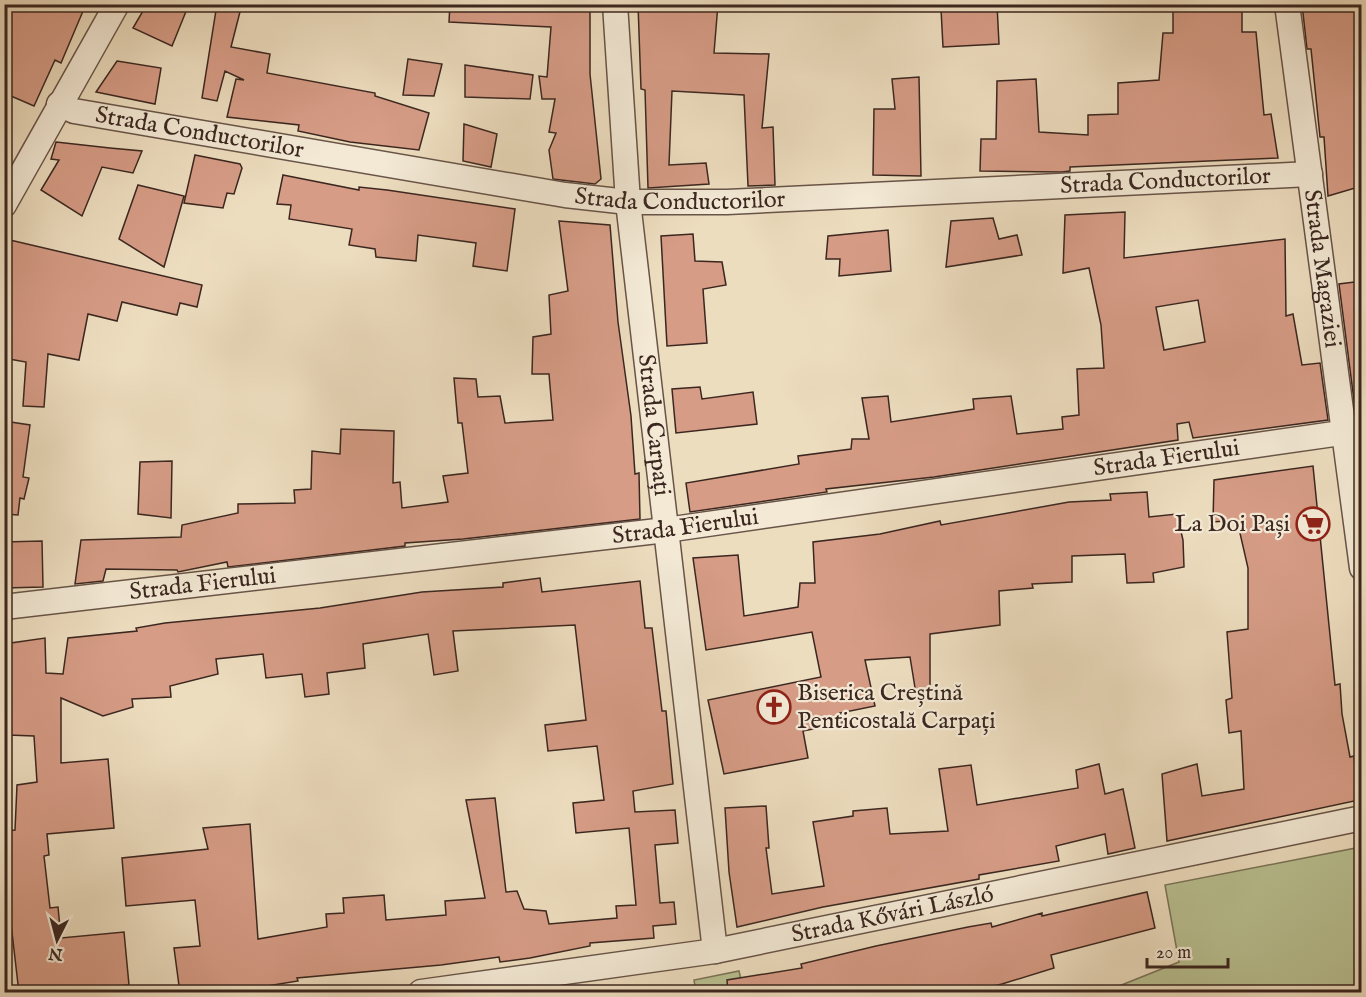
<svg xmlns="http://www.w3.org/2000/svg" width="1366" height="997" font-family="'IM FELL English',serif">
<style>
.green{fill:#b9c091;stroke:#7a7458;stroke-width:1.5}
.building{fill:#d69c86;stroke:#3b2720;stroke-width:1.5;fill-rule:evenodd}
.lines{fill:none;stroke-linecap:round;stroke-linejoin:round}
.minor-casing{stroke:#685448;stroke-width:27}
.minor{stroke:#f3e9d5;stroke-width:24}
.labels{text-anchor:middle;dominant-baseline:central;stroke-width:4.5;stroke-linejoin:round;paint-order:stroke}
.street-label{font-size:24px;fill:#3b2720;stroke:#f3e9d5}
.poi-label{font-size:24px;fill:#3b2720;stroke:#f3e9d5;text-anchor:end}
</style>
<rect width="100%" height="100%" fill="#edddbf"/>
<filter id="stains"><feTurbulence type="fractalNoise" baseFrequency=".00333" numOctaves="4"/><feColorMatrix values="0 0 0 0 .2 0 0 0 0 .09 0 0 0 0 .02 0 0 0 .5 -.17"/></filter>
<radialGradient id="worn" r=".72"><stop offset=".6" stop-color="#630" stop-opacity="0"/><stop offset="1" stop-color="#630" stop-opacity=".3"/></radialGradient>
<path class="green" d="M1361,847V992H1104L1179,962L1165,885Z
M739,971L744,992H696L694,980Z"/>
<path class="building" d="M4,4H86L61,63L55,60L34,106L4,93Z
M147,4H189L172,46L133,28Z
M217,4H242L231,47L270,54L267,73L375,93V96L429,113L419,150L350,142L298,131L299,125L227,117L236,79L244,80L225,71L217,101L202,98Z
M450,4H590V74L601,179L595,184L553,179L549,150L556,133L549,132L555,99H542L539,76L547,77L551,27L449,22Z
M638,4H718L714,53L769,54L762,128L773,127L775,185L748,186L744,95L672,91L669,165L706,163L709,184L648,188L645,90L641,89Z
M955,4H997L999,44L943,47L941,9L956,8Z
M1173,4H1242V32H1256L1264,115L1271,114L1278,158L1070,167V171L1062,172L980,171L981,139H996L997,81L1036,79L1039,132L1088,135V115L1118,114V83L1159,80L1163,33H1173Z
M1302,4H1362V186L1328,196L1324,137H1320L1311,49H1307Z
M408,59L442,64L434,96L403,95Z
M117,61L161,68L155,104L96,92Z
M465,65L533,75L530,99L465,97Z
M919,77L921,176L873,175L874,109H895L892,79Z
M464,124L497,134L491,167L463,161Z
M56,142L110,148L142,151L133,173L102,167L82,216L41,190L59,160L51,159Z
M195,155L240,164L242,168L234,194L227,193L223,208L184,203Z
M283,175L359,190V187L387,190L515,209L507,271L473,266L476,243L418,235L416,261L376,257L375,249L349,245L352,229L289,219L291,205L277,204Z
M138,185L184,196L164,267L119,239Z
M1125,212L1124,258L1285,239L1286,316L1293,314L1302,365L1320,363L1328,420L1193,438L1189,422L1177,424L1178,440L934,477L826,489L827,492L690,512L686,483L799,464L798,456L851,449L852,439H869L862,398L888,396L891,422L974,409L973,399L1011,396L1017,434L1063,429L1062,417L1079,415L1077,369L1104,368L1101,325L1089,268L1063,273L1065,215ZM1198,300L1205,342L1164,350L1156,307Z
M993,218L999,239L1017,235L1022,255L946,267L951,221Z
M559,221L610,225L618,322L631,416L635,474L639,473L640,519L463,539L405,543V546L228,567L227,562L178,572L177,570L106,569L103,581L75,584L81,540L181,537L182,525L238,513V504L295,503L294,490L311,489L312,451L340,454L341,429L394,431L393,483L400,482L402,508L448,502L443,476L468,473L462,423H458L454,378L476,379L478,397L500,396L505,423L553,420L549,374H532L533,337L551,334L549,295L568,291Z
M888,230L891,271L839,276L840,259H826L828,236Z
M693,234L695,261L722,262L726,285L703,289L707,343L667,346L661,236Z
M10,240L202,285L197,307L180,303L177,315L122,302L117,321L88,314L79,360L48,354L44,407L23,406L26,362L4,358V253Z
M1362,281V416H1356L1339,284Z
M700,387L702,399L753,392L757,424L676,433L672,389Z
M4,421L30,425L23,477L29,478L24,499L20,498L18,515L4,514Z
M172,461L171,518L138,514L140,462Z
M1313,466L1335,685L1340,684L1342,714L1350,757L1354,756L1359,800L1167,841L1162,774L1197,764L1202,796L1244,789L1241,731L1229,733L1226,700L1232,698L1227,632L1248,629V568L1237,520L1213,522L1214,480Z
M1147,492L1149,517L1177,514L1183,540L1184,567L1153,573L1154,582L1127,583L1125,554L1072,556V582L1032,584L1033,588L999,591L1000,625L930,634V699L917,700L910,657L865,660L875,706L840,713L843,723L803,731L808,758L724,774L708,700L821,677L812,632L706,650L693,558L738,555L744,616L798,607L800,583H815L813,542L880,534L940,521L941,525L1069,502L1111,500L1110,494Z
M42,541L43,587L4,588V542Z
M540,578L542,592L640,581L645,628H652L662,711H666L673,784L633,791L635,812L675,810L678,843L655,845L660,903L674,902L676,924L653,926L654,938L590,943V946L530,958L500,962L499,957L441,965L297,978L298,981L267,986L180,993L174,948L200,946L195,900L126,906L122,858L208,849L203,828L250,824L258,939L327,927L326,914L344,913L343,898L384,895L386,920L446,915L445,901L485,898L466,800L495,798L506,892L517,891L524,909L546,911L549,924L617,918L616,906L636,905L629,828L576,833L573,803L604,800L597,746L548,751L545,725L586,720L575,625L453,631L458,671L434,675L428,634L363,644L365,668L327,673L329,694L305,697L302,674L266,678L263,654L216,659L218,674L170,686L171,697L132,699L133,707L103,716L61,698V763L108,759L114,828L47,834L49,855L44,856L50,908L58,907L61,938L124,932L129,985L67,990V993H19L4,863V831L15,830L17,785L37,782L34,736L8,735L9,676L4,674V671L9,669L4,668V644L45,638L46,673L63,674L68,638L137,631L136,628L165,623L320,608L422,592L503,587V583Z
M1099,764L1105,794L1123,789L1135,848L1108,854L1105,834L1056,846L1059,861L979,875V879L823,907L737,927L729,872L725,808L766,806L769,848H766L772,894L824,886L813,822L853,816V811L887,808L890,834L948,831L939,769L971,765L977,805L1078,788L1076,770Z
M1147,892L1155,928L1051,955L1054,968L1002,984L964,993H728L727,980L802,968L801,964L876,946L968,927L991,923L992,927L1042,913V916Z"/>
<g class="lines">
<g class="minor-casing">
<g id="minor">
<path id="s1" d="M615,4L628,202L715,951"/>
<path id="s2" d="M1287,4L1362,568"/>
<path id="s3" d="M59,104L74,111L565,195L628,202H727L1310,174"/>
<path d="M4,205L117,4"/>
<path id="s4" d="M4,607L666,530L1362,430"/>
<path id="s5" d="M421,992L715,951L1362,818"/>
</g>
</g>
<use href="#minor" class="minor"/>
</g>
<defs>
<g id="supermarket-ring" transform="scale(1.725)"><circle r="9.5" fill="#f3e9d5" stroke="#8f2418" stroke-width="1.5"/><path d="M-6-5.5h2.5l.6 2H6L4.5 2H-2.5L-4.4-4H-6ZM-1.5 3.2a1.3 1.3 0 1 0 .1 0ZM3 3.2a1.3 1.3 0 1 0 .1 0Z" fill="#8f2418"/></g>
<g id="church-ring" transform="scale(1.725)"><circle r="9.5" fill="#f3e9d5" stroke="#8f2418" stroke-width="1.5"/><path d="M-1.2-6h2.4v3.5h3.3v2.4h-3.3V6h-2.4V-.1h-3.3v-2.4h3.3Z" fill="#8f2418"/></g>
</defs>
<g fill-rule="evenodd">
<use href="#supermarket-ring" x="1313" y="524"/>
<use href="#church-ring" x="774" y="707"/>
</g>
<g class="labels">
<g class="street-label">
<text stroke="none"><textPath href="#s3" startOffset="144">Strada Conductorilor</textPath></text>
<text stroke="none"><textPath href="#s3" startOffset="1116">Strada Conductorilor</textPath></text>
<text stroke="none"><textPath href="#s3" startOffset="630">Strada Conductorilor</textPath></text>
<text stroke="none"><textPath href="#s2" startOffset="267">Strada Magaziei</textPath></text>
<text stroke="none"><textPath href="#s1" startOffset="423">Strada Carpați</textPath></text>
<text stroke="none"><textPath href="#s4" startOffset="1172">Strada Fierului</textPath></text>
<text stroke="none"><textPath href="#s4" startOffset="686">Strada Fierului</textPath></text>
<text stroke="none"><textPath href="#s4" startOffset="200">Strada Fierului</textPath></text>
<text stroke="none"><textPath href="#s5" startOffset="478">Strada Kővári László</textPath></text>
</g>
<g class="poi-label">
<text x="1290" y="524">La Doi Pași</text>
<text x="797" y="693" text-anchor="start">Biserica Creștină<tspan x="797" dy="28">Penticostală Carpați</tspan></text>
</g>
</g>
<rect width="1366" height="997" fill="none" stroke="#edddbf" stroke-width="24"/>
<rect x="6" y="6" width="1354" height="985" fill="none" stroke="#3b2720" stroke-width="3"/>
<rect x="12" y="12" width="1342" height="973" fill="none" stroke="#3b2720" stroke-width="1.5"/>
<g transform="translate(57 940) rotate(186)" stroke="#f3e9d5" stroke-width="4.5" paint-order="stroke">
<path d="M0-4.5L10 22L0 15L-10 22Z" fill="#3b2720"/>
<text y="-9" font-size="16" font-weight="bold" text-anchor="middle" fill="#3b2720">N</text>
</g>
<path d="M1147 958v9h81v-9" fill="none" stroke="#3b2720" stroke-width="3"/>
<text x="1156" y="958" font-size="18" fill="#3b2720" stroke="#f3e9d5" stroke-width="4.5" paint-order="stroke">20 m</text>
<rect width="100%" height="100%" filter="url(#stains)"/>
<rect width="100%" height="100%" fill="url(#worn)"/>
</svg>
